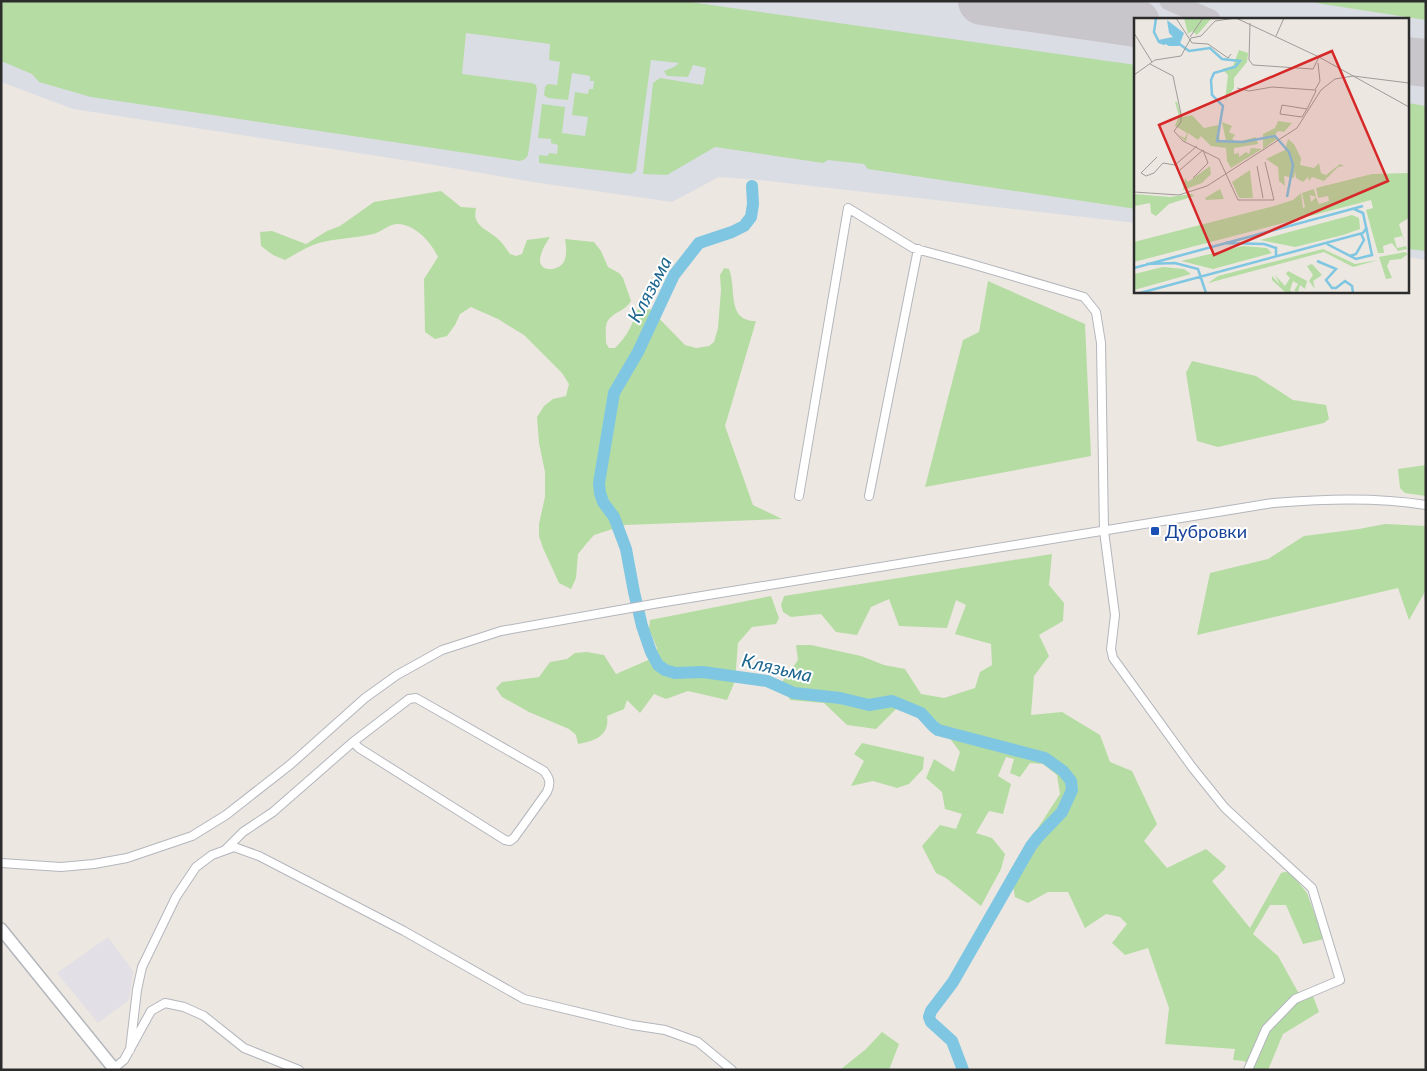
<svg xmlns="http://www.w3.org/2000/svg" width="1427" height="1071" font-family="Lato,sans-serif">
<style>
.industrial{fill:#e2e0e6}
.airport{fill:#dbdde5}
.green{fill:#b5dca3}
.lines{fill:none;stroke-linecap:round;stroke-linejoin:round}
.river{stroke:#7fc6e2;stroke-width:12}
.taxiway{stroke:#c8c6ca;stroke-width:19}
.runway{stroke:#c8c6ca;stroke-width:48}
.street-casing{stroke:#b4b6be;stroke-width:10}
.secondary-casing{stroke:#b4b6be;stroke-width:14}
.street{stroke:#fff;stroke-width:8}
.secondary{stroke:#fff;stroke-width:11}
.transit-dot{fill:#1a4fb4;stroke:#fff;stroke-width:2}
.labels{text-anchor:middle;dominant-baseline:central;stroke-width:4;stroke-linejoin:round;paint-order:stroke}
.transit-label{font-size:18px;fill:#164399;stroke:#fff;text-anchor:start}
.water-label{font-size:19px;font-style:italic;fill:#1d6690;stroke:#fff}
.inset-river{fill:none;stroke:#7fc6e2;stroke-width:2.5}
.inset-road{fill:none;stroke:#9f9c98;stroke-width:1}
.view{fill:#d62828;fill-opacity:0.15;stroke:#d62828;stroke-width:2.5}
.inset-edge{fill:none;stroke:#2c2c2c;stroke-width:2.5}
</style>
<rect width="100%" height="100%" fill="#ece7e0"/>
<path class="industrial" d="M108,937L133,971L129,1000L98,1023L57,973Z"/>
<path class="airport" d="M1,1H1426V260L1408,257V19H1136V223L760,180L719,177L672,202L533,182L423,163L73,109L1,82Z"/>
<path class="green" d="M1,1H683L1136,65V209L868,169L864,164L828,160L823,163L715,147L667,175L643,174L653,83L660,78L703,85L706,68L693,65L688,77L667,76L664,71L674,67L679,63L651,60L636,171L631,174L539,163V155L548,156L549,153L557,154L558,145L551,143V139L538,138L542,104L565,107L562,133L585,136L588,117L572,115L575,92L588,94L589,89H593L594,81H590V76L572,73L568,100L548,98L544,95L545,87L548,84L557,85L560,62L549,60L550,44L466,33L462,74L532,83L536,85L537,90L528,155L525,159L520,161L91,97L39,82L32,74L1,61Z
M1308,1H1426V20L1322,4Z
M1408,103L1426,106V251L1408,249Z
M441,191L461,207L476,208C472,226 485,228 497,238C503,243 506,249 510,254L516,256L522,254L527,240L550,237C546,243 541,251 540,259C539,274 562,271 565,259C567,253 566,245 565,239L594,242L601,251L608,267L619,273L623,278L631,301C626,311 612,312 607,322C605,328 606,336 606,343L609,348H615C621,342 626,336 630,328C635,319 636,310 643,302L685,345L696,348L709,346L714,342L718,328L721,290L720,275L724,268L729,269C737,289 726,321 756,321L725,426L753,505L782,519L625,525L594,535L586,544L578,554L576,578L571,589L559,583L543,548L539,536V524L545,497V472L539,443L537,417L544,406L553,399L566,396L569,384L562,373L524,335L498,319L471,307L460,314L455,325L447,336L435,339L425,332L424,279L438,257C431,242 416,225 398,224C388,224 382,232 373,234C354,239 331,238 313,245C303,249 294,255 285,260L273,255L261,246L260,232L272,231L306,244L327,231L340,226L374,202Z
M988,281L1085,324L1091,456L925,487L963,340L979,332Z
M1192,361L1256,376L1293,400L1326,405L1329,419L1324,423L1218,447L1197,441L1186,373Z
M1426,465V496L1405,493L1400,488L1398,469Z
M1385,524L1426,526V590L1409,620L1398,588L1197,635L1210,573L1268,559L1304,536L1359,529Z
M1052,554L1049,585L1064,603L1063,621L1039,635L1049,656L1034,676L1031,715L1062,712L1100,735L1110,762L1132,771L1157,824L1144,841L1167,868L1206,849L1226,866L1224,870L1212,881L1250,928L1281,873L1289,871L1307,893L1324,939L1303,944L1286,905H1270L1253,934L1278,956L1298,992L1313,996L1319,1012L1283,1034L1268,1070H1252L1253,1067L1244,1061L1233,1060L1235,1049L1165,1044L1169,1008L1148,948L1125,955L1112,943L1127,924L1120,917L1106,914L1085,928L1068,892H1048L1028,903L1015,897L1010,871L1060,794L1057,775L1043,764L1030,763L1020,777L1010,773L1014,759L1006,757L998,776L1011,784L1003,814L989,811L976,833L992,838L1005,854L1001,869L981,906L946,878L936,873L922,846L940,825L956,829L962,814L945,809L942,792L926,778L934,759L954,772L960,752L937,721L897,708L876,729L847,725L824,703L790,700L782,682L798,660L796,645H811L861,656L884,665L905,669L921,694L944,698L975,688L980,672L992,665L991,644L955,634L966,605L956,600L947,628L899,626L889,599L871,607L857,635L836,632L821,614L791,617L783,612L781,605L784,596Z
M771,596L779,618L776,624L752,627L738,643L735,681L727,700L688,691L666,699L654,694L640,713L627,700L624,709L607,716C610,736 594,741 578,744L576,735L569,729L529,712L502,697L496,688L502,682L539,677L550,662L567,659L575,653L587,652L604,655L616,674L653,658L657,648L649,629L650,620Z
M862,743L924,757L923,769L909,784L897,788L873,781L851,786L864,761L854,754Z
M882,1032L899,1044L889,1070H840L866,1049Z"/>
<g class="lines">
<path class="river" d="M752,186L753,204L751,217L744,226L732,232L699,243L674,275L638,352L614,393L599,483L600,493L603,502L614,517L626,549L634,592L642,626L651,652L658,665L665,670L675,673L703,672L767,681L794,693L840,698L869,705L892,701L921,713L933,726L938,730L1045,758L1063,771L1071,781L1072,790L1062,812L1038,837L1031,846L953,982L931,1011L929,1017L931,1022L952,1041L963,1070"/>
<path class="taxiway" d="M1169,1L1211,19"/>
<path class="runway" d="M982,1L1136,23
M1408,61L1426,63"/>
<g class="street-casing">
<path id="street" d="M799,496L848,208L913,248L968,263L1084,297L1096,312L1101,343L1104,531L1115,615L1111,649L1113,658L1192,767L1225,808L1312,888L1340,980L1295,999L1266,1029L1248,1070
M869,496L918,249
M226,849L243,832L273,812L353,742L409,699L416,698L544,771C550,779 551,783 547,792L514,838L510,841L505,840L359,748L353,742
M1,863L61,867L94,864L127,858L192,836L226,815L291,764L365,698L397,675L442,650L501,631L659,603L1273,503C1324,499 1375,497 1426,505
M130,1050L137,990L142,967L176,897L196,867L212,855L234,847L259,856L404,931L524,999L632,1025L665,1030L698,1042L732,1070
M114,1068L124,1060L151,1011L165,1003L184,1007L204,1016L244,1048L299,1070"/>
</g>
<g class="secondary-casing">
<path id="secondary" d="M1,929L115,1070"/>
</g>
<use href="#street" class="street"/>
<use href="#secondary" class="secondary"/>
</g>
<rect class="transit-dot" x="1150" y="526" width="10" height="10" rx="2.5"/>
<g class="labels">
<g class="transit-label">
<text x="1165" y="531">Дубровки</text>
</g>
<g class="water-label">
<text transform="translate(649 289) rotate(-62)">Клязьма</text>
<text transform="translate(777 667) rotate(13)">Клязьма</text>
</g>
</g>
<g transform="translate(1134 18)">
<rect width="275" height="275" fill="#ece7e0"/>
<path d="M50,0H77V1L63,17L58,13L54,16ZM105,32L114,35L113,44L100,60V70L91,83L94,57L88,51L99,48ZM41,84H43L48,99L58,97L70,110L84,107L86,124L92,123L88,104L98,108L95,114L101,117L98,121L103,124L122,119L124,126L100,130V136L105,135V139L112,134L115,136L117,130L128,131L97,150L93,143L92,130L77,128L67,118L64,122L54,115L52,124L45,117L51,120L53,115L41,108L45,98ZM144,103L158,105L150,114L144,113L141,117L143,121L129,131V116L141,110ZM154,121L160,126L167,140L166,147L180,150L185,145L187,155L192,157L206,146L210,148L204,149L190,163L178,159L175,163L174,159L169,164L162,160L161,153L160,160L150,158L151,168L145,163L144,149L132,141L151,132ZM76,148L77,156L68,165L49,172L51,160L54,164ZM116,152L119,180H105L98,164ZM275,155V200L265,206L271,226L268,218L260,220L263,230L272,228L273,231L264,233L258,225L249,228L250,235H244L232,192L239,190L237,182L0,244V224L140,188L159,182L167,175L169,190L171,189L168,175L180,171L182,179L176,177L177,184L182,179L185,186L195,183L194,178L184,180L182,170L238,156ZM86,171L90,181L72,182L71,180ZM0,176L36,179L58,176L60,178L35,186L22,198L17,195L16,185L1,188ZM218,197L225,200L226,211L209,217L161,229L126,222ZM109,228L133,230L138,235L79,251L47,243ZM189,231L221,246L244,242L219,249L190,234L74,265L84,258ZM271,234L274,236L267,241L256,242L253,248L258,260L252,261L245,239ZM178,246L188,257L179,263L181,271L175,263L179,257L173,248ZM29,249L50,251L57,256L0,272V256ZM154,253L173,263L171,271L166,267L164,274L160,273L164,266L159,263L156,272L159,275H152L138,262V258L146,267L141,257L151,268L156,260L152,256Z" fill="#b5dca3"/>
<path d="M33,2L50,15L45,28H35L24,22L39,19L35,15Z" fill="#7fc6e2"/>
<path class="inset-river" d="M22,0L20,14L25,24L31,26M44,25L55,33L76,30L88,41L106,43L101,49L80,55L77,62L78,77L89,88L83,123L109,124L141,118L155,134L159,147L153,179M91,225L130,226L142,230V238M193,226L222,241L238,237L229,195L220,191M216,238L222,236L230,222L227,216M183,243L202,251L192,262L198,270H202L211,263L218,268L219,275M12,246L41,245L64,251L72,275M0,250L229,188M6,275L229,215L233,209"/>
<path class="inset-road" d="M42,0L58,25L74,26L94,40L97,36M116,5L115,42L119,47L179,51L185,39M0,15L18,44M142,18L150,0M56,19L69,0M16,46L39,58L47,96V104L40,113L49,123L85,141L104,182H140L131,144M0,57L21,42L47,38L57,20L67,18L81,3L102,0L185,39L275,89M103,70L115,73L138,69L181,72L186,63L184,45M173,91L148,87L146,96L168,99L173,91L181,75L182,72M23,139L7,155L12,158L20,155L29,145L41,147L63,128M123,148L129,180M46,152L69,132L74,145L59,160M0,174L45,177L73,168L163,110L187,72L201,61L219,58L275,65"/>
<path class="view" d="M198,33L254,163L80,237L25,107Z"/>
<rect width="275" height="275" class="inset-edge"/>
</g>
<rect width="1427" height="1071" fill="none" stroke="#2c2c2c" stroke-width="5"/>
</svg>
